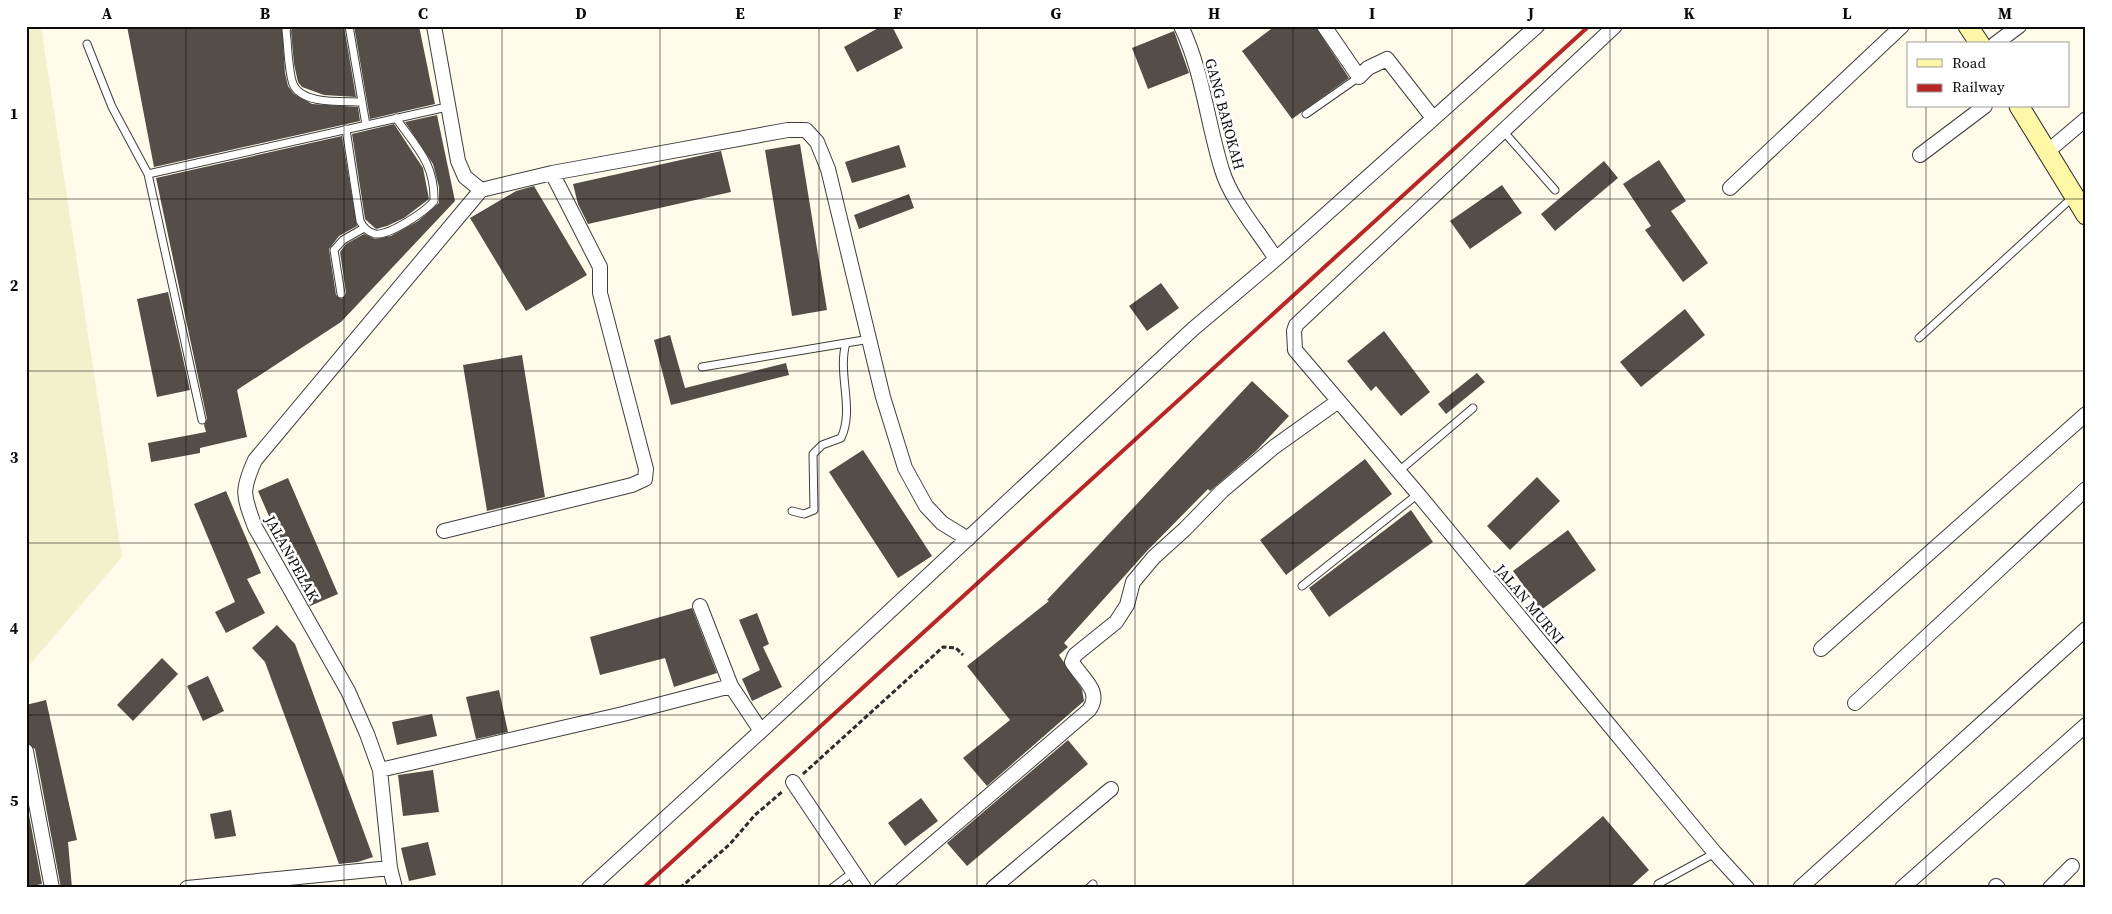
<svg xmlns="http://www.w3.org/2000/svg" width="2112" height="914" font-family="'Source Serif 4',serif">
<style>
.farmland{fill:#f3f1cb}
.building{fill:#544d48}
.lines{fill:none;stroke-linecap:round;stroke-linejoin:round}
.lane-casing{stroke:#3e3e3e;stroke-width:9}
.street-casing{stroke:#3e3e3e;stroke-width:16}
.secondary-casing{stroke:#2d2d2d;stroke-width:21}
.path{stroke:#2d2d2d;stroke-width:3;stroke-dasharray:5 2.5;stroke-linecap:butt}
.lane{stroke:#fff;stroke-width:7}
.street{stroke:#fff;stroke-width:14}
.secondary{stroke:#fef7a6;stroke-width:19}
.rail{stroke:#b82728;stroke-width:4}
.grid{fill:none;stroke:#0b0b0b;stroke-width:1;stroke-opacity:0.55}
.labels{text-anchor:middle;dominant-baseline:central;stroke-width:5;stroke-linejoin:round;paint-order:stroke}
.street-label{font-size:15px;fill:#0b0b0b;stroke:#fff}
.neatline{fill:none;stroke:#0b0b0b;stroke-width:2}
.grid-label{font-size:16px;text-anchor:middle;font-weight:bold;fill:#0b0b0b}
</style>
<rect width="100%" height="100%" fill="#fffbea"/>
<path class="farmland" d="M26,26H41L122,557L26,669Z"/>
<path class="building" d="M127,26H282L285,73L288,86L294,94L312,104L358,107L360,121L154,167Z
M293,26H344L356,97L324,95L302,87L298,82L294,64L291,31Z
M354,26H419L435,104L370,119Z
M882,26H892L903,48L857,72L844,47Z
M1275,26H1315L1349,78L1292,119L1242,51Z
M1174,31L1189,73L1148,89L1132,48Z
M437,115L455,201L341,322L237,390L247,437L200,448V453L151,462L148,443L206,432L204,425L207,419L156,178L342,136L357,226L339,236L329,249L336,295L342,299L346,293L340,252L346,244L364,234L375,239L391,236L418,221L439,203V187L433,164L405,122Z
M394,124L423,168L429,199L404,218L387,226L376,229L365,219L352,134Z
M800,144L827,310L792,316L765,150Z
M899,145L906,167L852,183L845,162Z
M721,151L731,192L588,224L578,204L573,184Z
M1659,160L1686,201L1671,211L1708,263L1683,282L1645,230L1651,226L1623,184Z
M1604,161L1618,178L1555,231L1541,214Z
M1502,185L1522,213L1470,249L1450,221Z
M534,186L587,275L526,311L470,218L516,191Z
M909,194L914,208L859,229L854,215Z
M1161,283L1179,308L1147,331L1129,306Z
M168,292L190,390L157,397L137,299Z
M1685,309L1705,335L1641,387L1620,362Z
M1384,331L1430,392L1401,416L1376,386L1371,391L1347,361Z
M670,335L685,388L786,363L789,375L671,405L654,340Z
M522,355L545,497L487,511L463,365Z
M1477,373L1485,382L1446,414L1438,404Z
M1252,381L1289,416L1256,451L1210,491L1208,489L1147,551L1064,643L1068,647L1059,655L1082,689L1084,701L987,786L963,758L1010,720L967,666L1049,601L1047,600Z
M863,450L932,556L898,578L829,472Z
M1365,459L1392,494L1286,575L1260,540Z
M1537,477L1560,501L1510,550L1487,526Z
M288,478L338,594L310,606L306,599L316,589L315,588L303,594L258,491Z
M226,491L261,573L247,579L265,613L226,633L215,612L235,602L194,504Z
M1411,510L1433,542L1329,617L1309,588Z
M1568,530L1596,570L1541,610L1513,571Z
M692,608L717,673L674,687L665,658L600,675L590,637Z
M757,613L769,644L763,647L782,687L752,701L742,679L760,670L739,620Z
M277,625L295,644L373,857L358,862L339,864L265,662L252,648Z
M162,658L178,674L133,721L117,705Z
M208,676L224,711L203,721L187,686Z
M499,690L508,732L476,739L466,697Z
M46,700L77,840L68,842L72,888H61L35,749L27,743L26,738V705Z
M432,714L437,736L397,745L392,722Z
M1068,740L1088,764L967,866L947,843Z
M433,770L439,812L403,816L398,775Z
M921,798L938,821L905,846L888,823Z
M26,799L42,884L26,887Z
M231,810L236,836L215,839L210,814Z
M1603,816L1649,870L1629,888H1521Z
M428,842L436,875L409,881L401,848Z"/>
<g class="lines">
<g class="lane-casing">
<path id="lane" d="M288,26L286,30C288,45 288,70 293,84C302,105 342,101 361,102
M349,26L366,125
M87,44L112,107L148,174L202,420
M1306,114L1359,77
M346,129L360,221C363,227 367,232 375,234C389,236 425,212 434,201C435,163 416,147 396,118
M1504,132L1555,190
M148,174L447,107
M341,294L334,250L343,240L364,228
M1919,338L2074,196
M702,367L846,343
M1399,471L1473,408
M792,511L804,514L814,510L813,454L822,445L841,438C855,409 837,374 846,343L870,339
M1302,586L1418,494
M1658,884L1715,853
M832,888L853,872
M1089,888L1093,884"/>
</g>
<g class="street-casing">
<path id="street" d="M434,26L458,161L465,177L481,190
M1181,26C1203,72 1207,122 1222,170C1231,200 1259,232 1276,259
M1324,26L1359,77L1368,68L1387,59L1433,118
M1615,26L1296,325L1294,331L1295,350L1418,494L1715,853L1747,888
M1995,44L2019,26
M2047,152L2086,119
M1920,155L1985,106
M1730,188L1902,26
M481,190L552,173L788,130H806L817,142L828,169L883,397L905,468L926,506L942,523L968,539
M444,531L632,485L645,479L646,469L600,293V267L552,173
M700,606L731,686L761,731
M1821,649L2086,414
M1855,703L2086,489
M26,751L52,888
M380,770L623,714L731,686
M793,782L864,888
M1996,886L1998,888
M187,888L390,868
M395,888L390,868L380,770L367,734L348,691L255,527C243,495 241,491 255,460L481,190
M589,888L761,731L1193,329L1276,259L1537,26
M881,888L1089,710C1103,691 1081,678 1072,662L1075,655L1116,622L1127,605L1133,582L1154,557L1185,529L1222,491L1274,447L1337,402
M993,888L1111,789
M1800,888L2086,629
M1902,888L2086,725
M2050,888L2072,866"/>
</g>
<g class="secondary-casing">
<path id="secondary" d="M1968,26L1980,44
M2019,106L2086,215"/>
</g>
<path class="path" d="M803,774L943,647L956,648L963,655
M680,888L730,844L755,815L783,791"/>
<use href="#lane" class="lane"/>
<use href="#street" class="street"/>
<use href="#secondary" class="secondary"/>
<path class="rail" d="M643,888L1589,26"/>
</g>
<path class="grid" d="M186,26V888M344,26V888M502,26V888M660,26V888M819,26V888M977,26V888M1135,26V888M1293,26V888M1452,26V888M1610,26V888M1768,26V888M1926,26V44M1926,106V888M26,199H2086M26,371H2086M26,543H2086M26,715H2086"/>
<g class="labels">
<g class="street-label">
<text transform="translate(1225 114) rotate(75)">GANG BAROKAH</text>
<text transform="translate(292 558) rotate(61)">JALAN PELAK</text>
<text transform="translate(1530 604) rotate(50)">JALAN MURNI</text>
</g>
</g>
<rect width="2112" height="914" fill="none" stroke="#ffffff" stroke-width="55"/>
<rect x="1907" y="42" width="162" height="65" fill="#ffffff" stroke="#9d9d9d"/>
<rect x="1917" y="59" width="25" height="8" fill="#fef7a6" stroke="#9d9d9d"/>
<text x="1952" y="68" font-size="15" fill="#0b0b0b">Road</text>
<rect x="1917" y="84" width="25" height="8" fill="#b82728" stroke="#9d9d9d"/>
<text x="1952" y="92" font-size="15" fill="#0b0b0b">Railway</text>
<rect x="28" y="28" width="2056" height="858" class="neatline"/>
<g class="grid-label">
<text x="107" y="19">A</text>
<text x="265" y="19">B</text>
<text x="423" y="19">C</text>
<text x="581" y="19">D</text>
<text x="740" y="19">E</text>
<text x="898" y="19">F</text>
<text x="1056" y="19">G</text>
<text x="1214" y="19">H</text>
<text x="1372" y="19">I</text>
<text x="1531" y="19">J</text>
<text x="1689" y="19">K</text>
<text x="1847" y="19">L</text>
<text x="2005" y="19">M</text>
<text x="14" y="119">1</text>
<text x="14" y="291">2</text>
<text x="14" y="463">3</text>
<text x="14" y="634">4</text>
<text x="14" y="806">5</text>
</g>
</svg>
